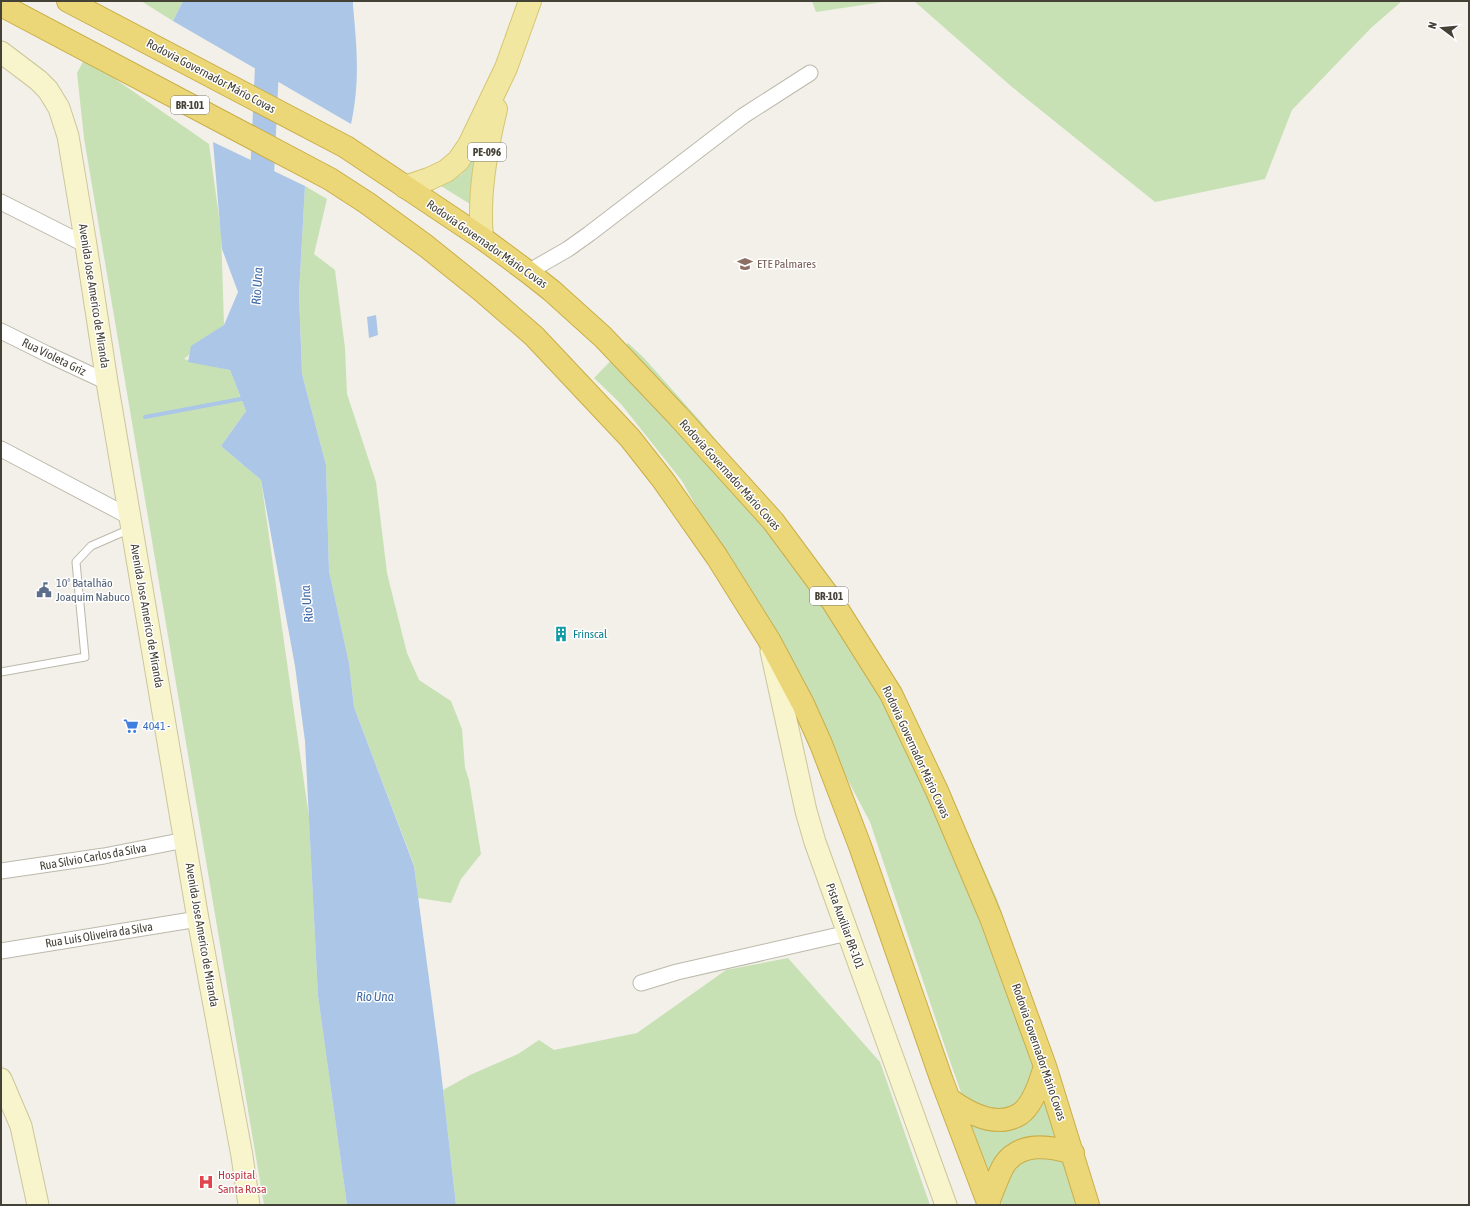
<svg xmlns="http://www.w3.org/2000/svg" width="1470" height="1206" font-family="'Asap Condensed',sans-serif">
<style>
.green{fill:#c7e1b5}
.water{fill:#abc6e7}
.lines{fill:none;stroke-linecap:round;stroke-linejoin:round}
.stream{stroke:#abc6e7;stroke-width:4}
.river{stroke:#abc6e7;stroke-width:24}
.lane-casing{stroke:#bcb9ab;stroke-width:9}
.street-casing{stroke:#bcb9ab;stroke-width:17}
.secondary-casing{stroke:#ccc69c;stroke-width:23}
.primary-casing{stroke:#d5c672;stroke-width:24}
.highway-casing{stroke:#caae49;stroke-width:24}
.lane{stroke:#fff;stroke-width:7}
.street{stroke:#fff;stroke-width:15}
.secondary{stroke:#f8f4cb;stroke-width:21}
.primary{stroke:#f2e7a0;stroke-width:22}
.highway{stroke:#ecd778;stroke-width:22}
.labels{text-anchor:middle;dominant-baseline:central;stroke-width:3;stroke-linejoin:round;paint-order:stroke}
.shield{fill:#fff;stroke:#7c7a73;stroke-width:1}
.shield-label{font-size:11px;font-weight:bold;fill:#444137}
.street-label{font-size:12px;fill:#444137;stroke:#fff}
.education-label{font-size:12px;fill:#785e54;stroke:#fff;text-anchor:start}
.service-label{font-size:12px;fill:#4e5e75;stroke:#fff;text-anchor:start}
.culture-label{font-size:12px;fill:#0d838f;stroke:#fff;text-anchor:start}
.shop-label{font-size:12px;fill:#366cbe;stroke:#fff;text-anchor:start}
.health-label{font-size:12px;fill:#be3a42;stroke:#fff;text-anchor:start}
.water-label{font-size:13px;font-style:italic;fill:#3e69a3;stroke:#fff}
</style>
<rect width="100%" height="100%" fill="#f2f0e8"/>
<path class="green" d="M141,1H183L173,21Z
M812,1H889L816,12Z
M914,1H1402L1371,28L1292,110L1265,179L1155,202L1012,87Z
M85,58L209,144L221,231L224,325L184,359L230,370L246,411L221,446L261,480L309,817L318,996L347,1205H264L84,138L77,73Z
M484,133L478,209L441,186L462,174L474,155Z
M305,186L327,199L314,254L335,270L345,348L347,394L376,482L387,573L407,653L419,680L451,701L462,729L465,768L469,780L481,854L461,879L451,903L418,898L414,865L354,707L349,663L329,571L326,465L302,374L299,294Z
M628,343L644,358L701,422L837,587L895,680L940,771L997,899L1053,1066L1003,1118L964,1101L945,1047L870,822L824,735L682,481L621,404L594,378Z
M788,958L880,1062L930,1205H456L443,1090L470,1075L518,1054L539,1040L554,1050L637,1033L726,970Z
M1052,1092L1056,1136L1036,1137L994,1189L965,1107L984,1119L1041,1105Z
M1055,1141L1097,1205H1002L998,1194L1001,1174Z"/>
<path class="water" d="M183,1H353V6C357,47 360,83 351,124L173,21Z
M213,142L305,186L299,294L302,374L326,465L329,571L349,663L354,707L414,866L439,1054L456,1205H347L318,996L305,741L295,666L261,480L221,446L246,411L230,370L188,362L191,346L224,325L238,292L222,249Z
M376,315L378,335L369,338L367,317Z"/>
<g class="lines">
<path class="stream" d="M145,417L246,398"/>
<path class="river" d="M261,198L270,1"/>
<g class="lane-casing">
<path id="lane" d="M1,672L85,657L76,562L91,546L130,529"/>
</g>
<g class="street-casing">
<path id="street" d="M1,202L86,245
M528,272L568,249L589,234L743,116L810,73
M1,331L47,354L107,382
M1,449L130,517
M1,871L104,856L185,840
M1,951L198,919
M641,983L677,972L848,933"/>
</g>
<g class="secondary-casing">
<path id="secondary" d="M1,52L38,80L48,90L59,108L68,136L86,245L107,382L198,919L242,1156L249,1205
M771,651L806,811L815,842L946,1205
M1,1079L21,1126L38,1205"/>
</g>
<g class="primary-casing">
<path id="primary" d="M405,187L429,179L446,171L458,161L469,145L506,68L530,1
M482,238C478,195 486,151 496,109"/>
</g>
<g class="highway-casing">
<path id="highway" d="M68,1L346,147L482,238L528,272L552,291L603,337L678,416L773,521L833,602L891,694L937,791L991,918L1045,1066L1088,1205
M1,5L330,179L367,203L426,246L482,291L534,336L630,438L663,480L717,557L769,640L803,704L821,744L860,846L942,1081L989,1205
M949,1099C968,1113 996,1129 1020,1114C1033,1105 1041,1080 1045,1066
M988,1202C993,1191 998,1175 1004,1165C1020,1141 1050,1146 1073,1153"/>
</g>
<use href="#lane" class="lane"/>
<use href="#street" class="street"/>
<use href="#secondary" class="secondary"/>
<use href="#primary" class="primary"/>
<use href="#highway" class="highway"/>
</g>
<defs>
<g id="university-bare" transform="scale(1.2)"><path d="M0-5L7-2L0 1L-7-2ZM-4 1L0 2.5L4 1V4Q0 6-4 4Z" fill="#8d6e63" stroke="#fff" stroke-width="2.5" paint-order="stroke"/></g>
<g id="civic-bare" transform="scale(1.2)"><path d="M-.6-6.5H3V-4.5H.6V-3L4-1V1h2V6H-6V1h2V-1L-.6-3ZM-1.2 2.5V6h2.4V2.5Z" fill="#5c6f8a" stroke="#fff" stroke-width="2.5" paint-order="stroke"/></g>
<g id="building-bare" transform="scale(1.2)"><path d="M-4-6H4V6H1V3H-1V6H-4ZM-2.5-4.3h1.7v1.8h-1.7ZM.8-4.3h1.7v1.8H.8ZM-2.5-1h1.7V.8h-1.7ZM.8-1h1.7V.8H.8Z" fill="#0f9aa8" stroke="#fff" stroke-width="2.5" paint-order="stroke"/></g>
<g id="supermarket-bare" transform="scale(1.2)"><path d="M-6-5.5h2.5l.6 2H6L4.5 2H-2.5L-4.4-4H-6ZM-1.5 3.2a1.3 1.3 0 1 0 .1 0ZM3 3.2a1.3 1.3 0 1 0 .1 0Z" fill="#3f7fe0" stroke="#fff" stroke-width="2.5" paint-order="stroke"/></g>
<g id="hospital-bare" transform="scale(1.2)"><path d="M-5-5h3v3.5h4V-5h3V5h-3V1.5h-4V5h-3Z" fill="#e0444e" stroke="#fff" stroke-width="2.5" paint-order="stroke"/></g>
</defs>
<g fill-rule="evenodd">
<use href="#university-bare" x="745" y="264"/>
<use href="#civic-bare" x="44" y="590"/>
<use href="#building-bare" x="561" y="634"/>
<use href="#supermarket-bare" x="131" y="726"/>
<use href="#hospital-bare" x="206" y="1182"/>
</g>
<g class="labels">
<g class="shield">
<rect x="171" y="96" width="38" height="18" rx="3"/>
<rect x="468" y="143" width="38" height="18" rx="3"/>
<rect x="810" y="587" width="38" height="18" rx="3"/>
</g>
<g class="shield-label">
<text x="190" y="105">BR-101</text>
<text x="487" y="152">PE-096</text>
<text x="829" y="596">BR-101</text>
</g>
<g class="street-label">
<text transform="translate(211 76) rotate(28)">Rodovia Governador Mário Covas</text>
<text transform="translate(487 244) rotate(35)">Rodovia Governador Mário Covas</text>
<text transform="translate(94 296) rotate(81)">Avenida Jose Americo de Miranda</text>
<text transform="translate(54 357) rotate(26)">Rua Violeta Griz</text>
<text transform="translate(730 475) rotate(48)">Rodovia Governador Mário Covas</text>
<text transform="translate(147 616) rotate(80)">Avenida Jose Americo de Miranda</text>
<text transform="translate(916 752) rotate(65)">Rodovia Governador Mário Covas</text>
<text transform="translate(93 857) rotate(-10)">Rua Silvio Carlos da Silva</text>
<text transform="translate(845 926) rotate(70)">Pista Auxiliar BR-101</text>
<text transform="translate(99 935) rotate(-9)">Rua Luís Oliveira da Silva</text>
<text transform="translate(202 935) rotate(80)">Avenida Jose Americo de Miranda</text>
<text transform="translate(1039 1052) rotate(71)">Rodovia Governador Mário Covas</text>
</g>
<g class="education-label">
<text x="757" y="264">ETE Palmares</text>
</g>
<g class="service-label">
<text x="56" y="583">10º Batalhão<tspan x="56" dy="14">Joaquim Nabuco</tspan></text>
</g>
<g class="culture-label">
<text x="573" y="634">Frinscal</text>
</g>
<g class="shop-label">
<text x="143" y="726">4041 -</text>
</g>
<g class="health-label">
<text x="218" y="1175">Hospital<tspan x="218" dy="14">Santa Rosa</tspan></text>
</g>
<g class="water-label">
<text transform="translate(257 286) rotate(-87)">Rio Una</text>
<text transform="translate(307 604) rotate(-96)">Rio Una</text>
<text x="375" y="996">Rio Una</text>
</g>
</g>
<rect width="1470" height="1206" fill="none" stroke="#444137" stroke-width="4"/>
<g transform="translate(1442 28) rotate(286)" stroke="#ffffff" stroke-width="3" paint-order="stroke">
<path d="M0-3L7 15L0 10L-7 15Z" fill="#444137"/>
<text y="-6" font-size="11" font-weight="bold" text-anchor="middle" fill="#444137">N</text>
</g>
</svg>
